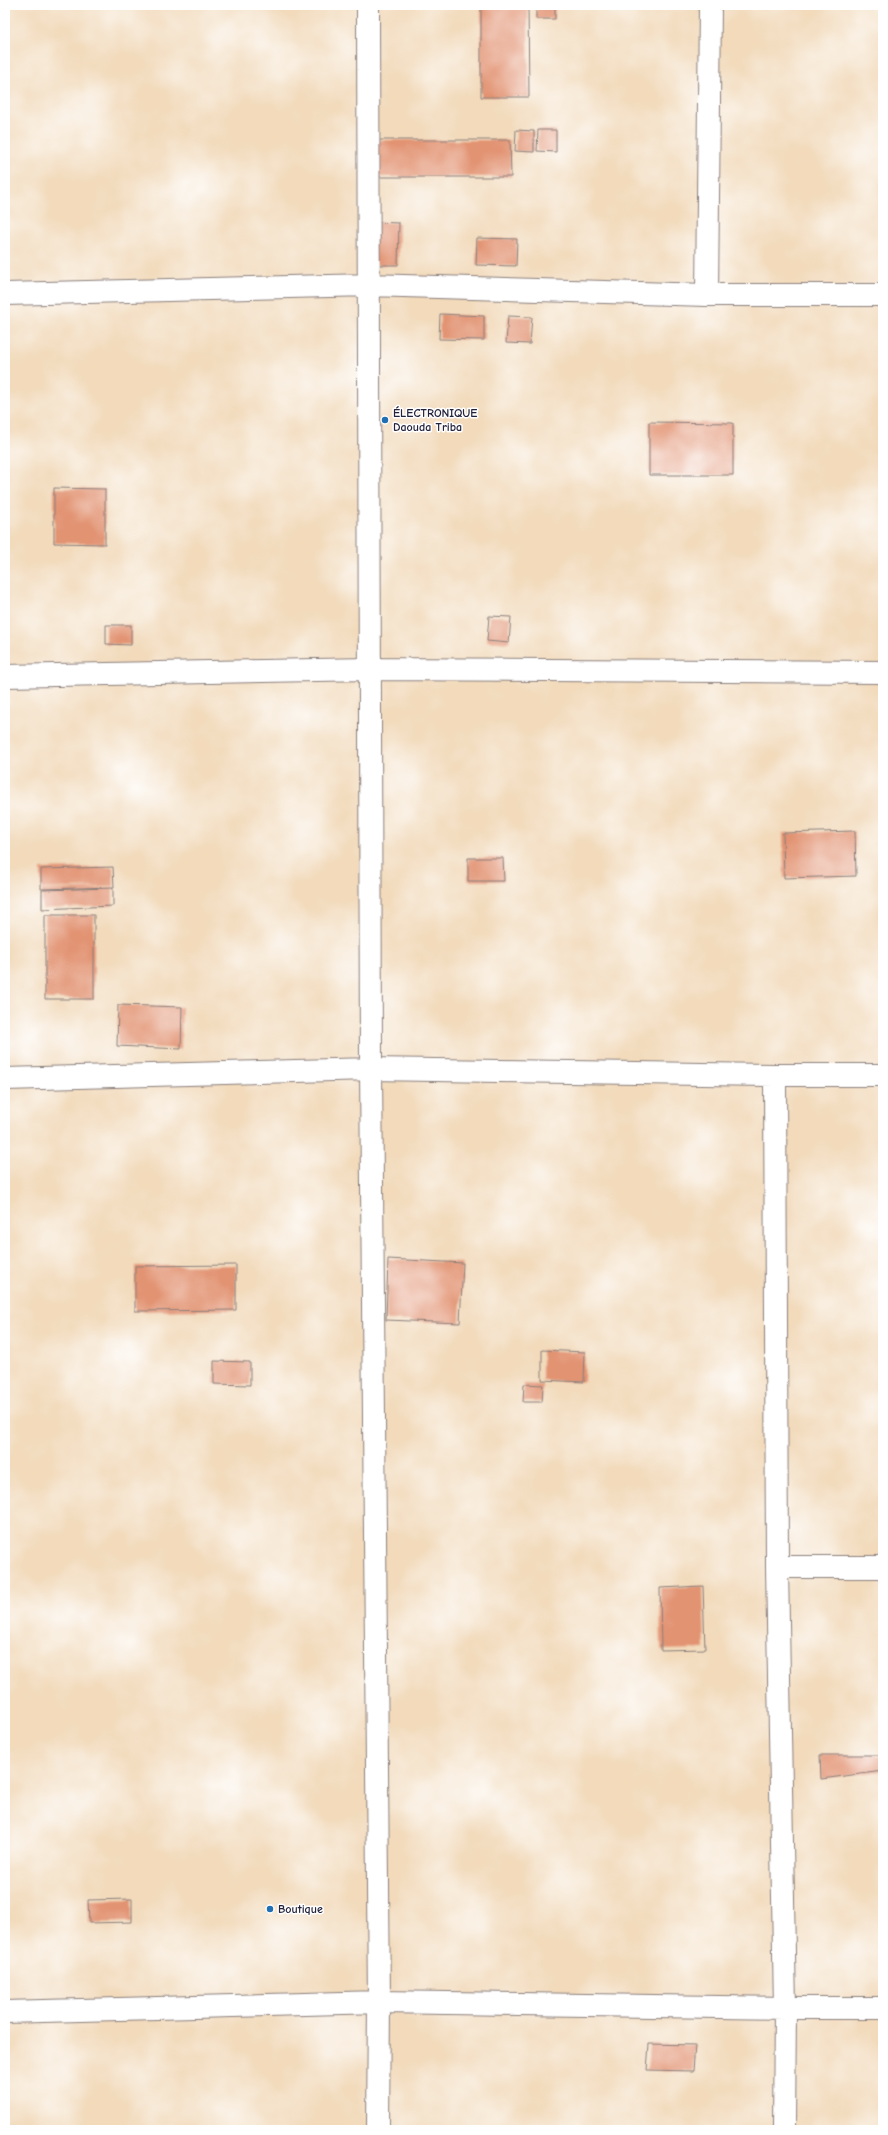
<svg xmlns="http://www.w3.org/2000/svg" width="888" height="2135" font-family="'Comic Neue',sans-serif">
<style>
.building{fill:#e29372}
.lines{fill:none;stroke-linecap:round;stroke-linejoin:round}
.minor-casing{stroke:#8a7e7b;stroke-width:24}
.minor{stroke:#fff;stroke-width:22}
.poi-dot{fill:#1f6fb2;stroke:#fff;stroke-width:1.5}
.labels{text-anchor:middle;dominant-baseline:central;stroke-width:3;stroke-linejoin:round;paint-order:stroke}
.poi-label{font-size:12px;font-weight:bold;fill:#22223b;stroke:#fff;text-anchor:start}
</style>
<rect width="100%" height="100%" fill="#fff"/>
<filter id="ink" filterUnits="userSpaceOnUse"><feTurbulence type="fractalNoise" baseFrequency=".025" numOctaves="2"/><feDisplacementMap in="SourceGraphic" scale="8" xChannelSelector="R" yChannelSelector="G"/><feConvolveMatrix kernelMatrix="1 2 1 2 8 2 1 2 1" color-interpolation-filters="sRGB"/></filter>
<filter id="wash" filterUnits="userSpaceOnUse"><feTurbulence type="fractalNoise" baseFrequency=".012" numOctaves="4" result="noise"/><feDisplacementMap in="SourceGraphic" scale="16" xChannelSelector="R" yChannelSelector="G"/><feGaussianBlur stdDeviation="0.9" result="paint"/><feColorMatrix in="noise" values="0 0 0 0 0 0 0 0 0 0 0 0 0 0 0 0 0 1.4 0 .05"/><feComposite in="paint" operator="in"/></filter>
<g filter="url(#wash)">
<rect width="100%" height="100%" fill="#f2dabb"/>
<g id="blocks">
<path class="building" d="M481,5H528L529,97H481Z
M536,5H555V19H536Z
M516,130L534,131V152L515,151Z
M538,130H556V152L537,151Z
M372,140H510L511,177H372Z
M372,222L399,223L398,265H371Z
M477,238L517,239L516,266L476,265Z
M440,314L484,316V340L439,339Z
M508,316L532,317L530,344L506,343Z
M649,422L733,423V475H649Z
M54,488L105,489V544L54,543Z
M489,616L511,617L509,643L487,641Z
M106,625H131V645L106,644Z
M855,831L856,876L784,878L783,833Z
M468,858H503L504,881H468Z
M113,867L114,887L41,889V869Z
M113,888V906L42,909V890Z
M45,915H94V999H45Z
M118,1005L182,1007L181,1049L117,1046Z
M388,1259L463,1263L460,1323L386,1320Z
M236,1265V1310L135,1311V1266Z
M542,1350L585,1352L584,1382L542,1380Z
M214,1361L250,1362V1385L214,1384Z
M524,1384L543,1385L542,1402H523Z
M703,1586L705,1649L661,1650L660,1588Z
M820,1755H883V1771L821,1779Z
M132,1899V1922L89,1923L88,1900Z
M649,2044L695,2045L693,2071L647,2070Z"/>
</g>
</g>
<g filter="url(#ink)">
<use href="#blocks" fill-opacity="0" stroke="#8a7e7b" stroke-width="1"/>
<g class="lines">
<g class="minor-casing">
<path id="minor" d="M368,5L371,1069L379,2002L378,2130
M5,294L369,285L707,295H883
M707,295L710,5
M5,676L370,669L883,672
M775,1075L777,1567L785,2008L784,2130
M5,1079L371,1069L775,1075H883
M777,1567H883
M5,2012L379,2002L785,2008H883"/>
</g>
<use href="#minor" class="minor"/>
</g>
</g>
<g class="poi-dot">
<circle cx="385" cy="420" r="4"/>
<circle cx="270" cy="1909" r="4"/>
</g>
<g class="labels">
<g class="poi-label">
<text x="393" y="413">ÉLECTRONIQUE<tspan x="393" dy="14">Daouda Triba</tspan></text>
<text x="278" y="1909">Boutique</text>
</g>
</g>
<rect width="888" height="2135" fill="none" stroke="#fff" stroke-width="20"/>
</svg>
